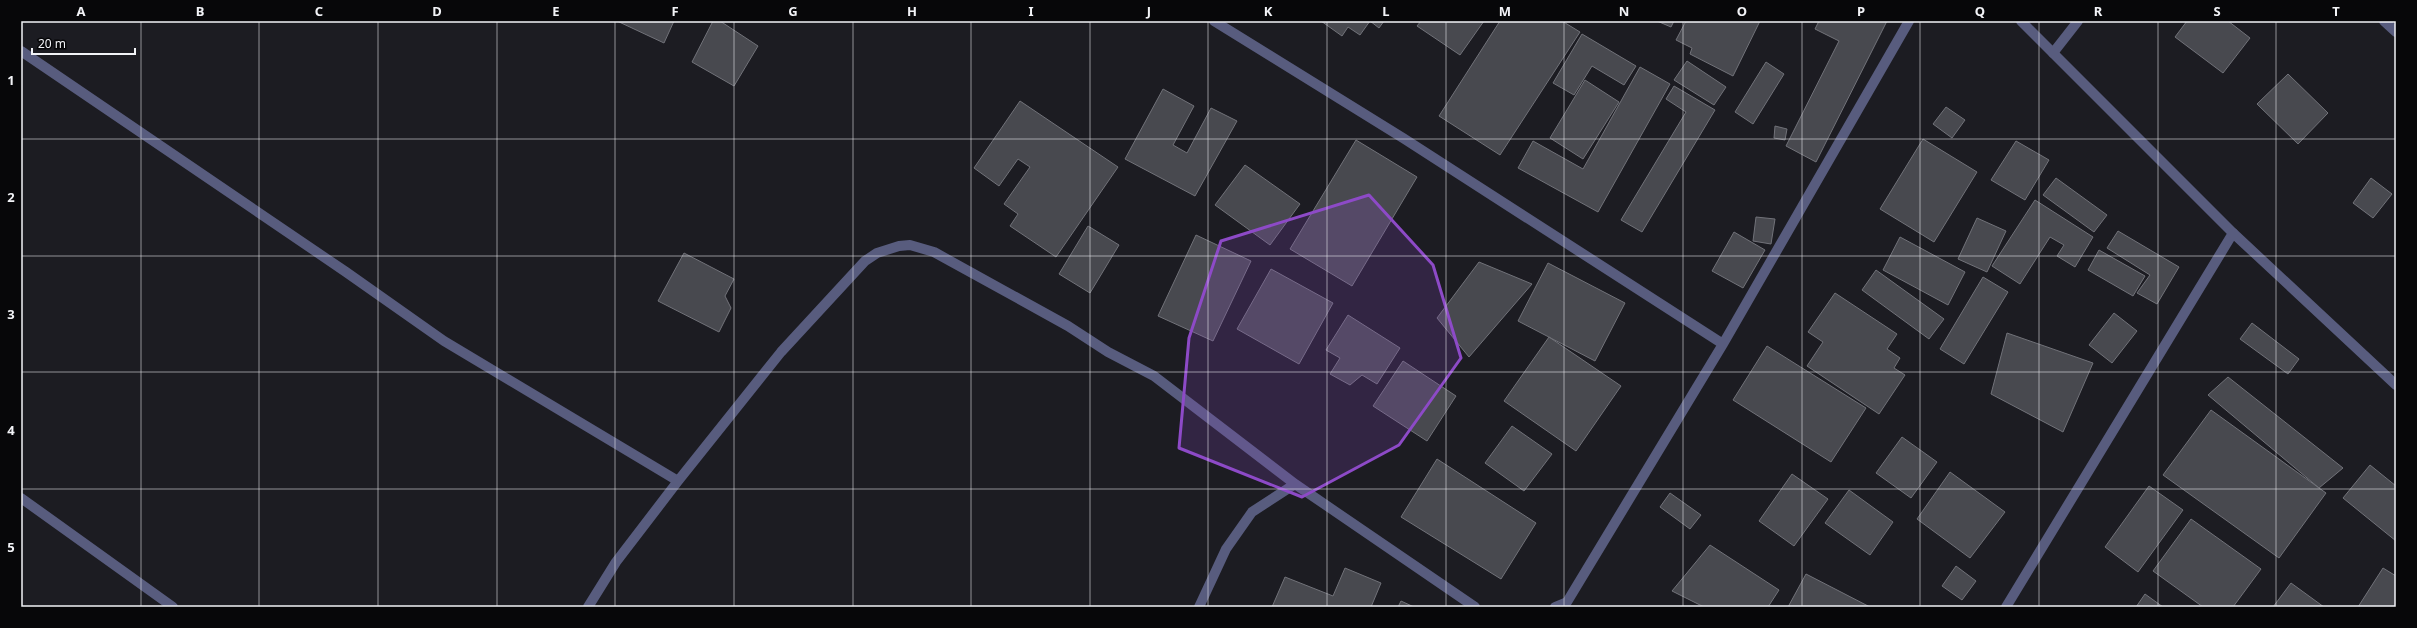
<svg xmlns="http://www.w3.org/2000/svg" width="2417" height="628" font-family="'Noto Sans',sans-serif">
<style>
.building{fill:#48494f;stroke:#717279}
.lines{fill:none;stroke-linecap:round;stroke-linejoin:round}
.minor{stroke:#585c7e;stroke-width:10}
.tertiary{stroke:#585c7e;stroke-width:10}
.marked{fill:#8d4ac7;fill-opacity:0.2;stroke:#8d4ac7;stroke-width:3;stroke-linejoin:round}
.grid{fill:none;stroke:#f2f3f7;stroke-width:1;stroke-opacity:0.55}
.neatline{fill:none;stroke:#f2f3f7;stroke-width:1.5}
.grid-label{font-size:13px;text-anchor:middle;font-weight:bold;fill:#f2f3f7}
</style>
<rect width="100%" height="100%" fill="#1c1c22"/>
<path class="building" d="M617,21H674L664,43Z
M713,21H720L758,46L734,86L692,62Z
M1321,21H1384L1379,28L1370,21L1360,35L1348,27L1342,36Z
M1421,21H1484L1460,55L1417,26Z
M1500,21H1562L1580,32L1500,155L1439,116Z
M1657,21H1674L1671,27Z
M1686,21H1760L1733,76L1690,54L1692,48L1676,40Z
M1819,21H1887L1816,162L1786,146L1839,41L1815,29Z
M2187,21H2228L2250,38L2223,73L2175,37Z
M1582,34L1636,66L1624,85L1592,66L1574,95L1553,83Z
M1687,61L1726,87L1714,105L1674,80Z
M1766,62L1784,74L1753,124L1735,112Z
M1640,67L1670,84L1598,212L1518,168L1533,141L1583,169Z
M2288,74L2328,113L2298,144L2257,104Z
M1585,80L1619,102L1583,159L1550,138Z
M1674,86L1715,110L1642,232L1621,220L1686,112L1666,99Z
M1163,89L1194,106L1173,145L1187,153L1211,108L1237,121L1195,196L1125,159Z
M1020,101L1118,167L1056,257L1010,226L1018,214L1004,204L1030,167L1018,159L999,186L974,168Z
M1946,107L1965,120L1952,138L1933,124Z
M1775,126L1787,129L1785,140L1774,138Z
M1923,139L1977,172L1934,242L1880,209Z
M1356,140L1417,177L1352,286L1290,249Z
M2016,141L2049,160L2025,200L1991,180Z
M1245,165L1300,204L1270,245L1215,205Z
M2056,178L2107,215L2094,232L2043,195Z
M2371,178L2392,194L2373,218L2353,203Z
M2035,200L2093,237L2075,267L2057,256L2064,245L2050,237L2020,284L1992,266Z
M1756,217L1775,219L1771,244L1753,241Z
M1977,218L2006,231L1987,272L1958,259Z
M1088,226L1119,245L1090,293L1059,274Z
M2118,231L2179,267L2157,304L2137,293L2150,275L2107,248Z
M1734,232L1765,250L1743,288L1712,271Z
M1196,235L1251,261L1213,341L1158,316Z
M1900,237L1965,272L1948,305L1883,270Z
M2099,250L2145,276L2133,296L2088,270Z
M684,253L734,279L725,296L731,308L719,332L658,301Z
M1479,262L1532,284L1469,357L1437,318Z
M1548,263L1625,303L1595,361L1518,321Z
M1271,269L1333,303L1299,364L1237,329Z
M1876,270L1944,319L1929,339L1862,290Z
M1983,277L2008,292L1964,364L1940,349Z
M1835,293L1897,334L1887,349L1900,358L1894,368L1905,375L1879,414L1807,366L1823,342L1808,332Z
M2114,313L2137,331L2112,363L2089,345Z
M1348,315L1400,348L1377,384L1362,375L1350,385L1330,374L1340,358L1326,350Z
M2252,323L2299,359L2288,374L2240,339Z
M2007,333L2093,363L2063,432L1991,394Z
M1549,337L1621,386L1576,451L1504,401Z
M1767,346L1866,408L1831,462L1733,400Z
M1403,361L1456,396L1427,441L1373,406Z
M2228,377L2343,468L2319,488L2208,395Z
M2211,410L2326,493L2279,558L2163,475Z
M1512,426L1552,454L1524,491L1485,463Z
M1902,437L1937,462L1911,498L1876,473Z
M1437,459L1536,523L1501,579L1401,517Z
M2370,465L2396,486V541L2343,498Z
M1950,472L2005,512L1970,558L1917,519Z
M1792,474L1828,499L1794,546L1759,521Z
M2149,486L2183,510L2138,572L2105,547Z
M1849,490L1893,522L1870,555L1825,523Z
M1670,493L1701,515L1690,529L1660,507Z
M2191,519L2261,569L2233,607H2203L2153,571Z
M1710,545L1779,590L1768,607H1704L1672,591Z
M1956,566L1976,581L1962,600L1942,586Z
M1345,568L1381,583L1371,607H1272L1285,577L1333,596Z
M2383,568L2396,576V607H2358Z
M1806,574L1870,607H1788Z
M2291,583L2324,607H2273Z
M2145,594L2163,607H2136Z
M1401,601L1414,607H1398Z"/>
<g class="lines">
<path class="minor" d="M1214,21L1403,138L1723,344
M2384,21L2396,32
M21,51L346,272L444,341L678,481
M2053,53L2078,21
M21,498L173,607
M588,607L616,562L678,481L781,352L865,261L877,253L899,246L910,245L934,252L1068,326L1108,352L1154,376L1295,484L1475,607
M1199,607L1226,549L1252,512L1295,484
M1555,607L1567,602L1723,344L1909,21
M2006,607L2233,233"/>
<path class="tertiary" d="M2021,21L2233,233L2396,385"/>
</g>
<path class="marked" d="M1369,195L1433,265L1461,358L1399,445L1302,497L1179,448L1189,338L1221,241Z"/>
<path class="grid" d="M141,21V607M259,21V607M378,21V607M497,21V607M615,21V607M734,21V607M853,21V607M971,21V607M1090,21V607M1208,21V607M1327,21V607M1446,21V607M1564,21V607M1683,21V607M1802,21V607M1920,21V607M2039,21V607M2158,21V607M2276,21V607M21,139H2396M21,256H2396M21,372H2396M21,489H2396"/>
<rect width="2417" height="628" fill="none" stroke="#070709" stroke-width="44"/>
<path d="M32 48v6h103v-6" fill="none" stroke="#f2f3f7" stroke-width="2"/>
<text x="38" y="48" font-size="12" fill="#f2f3f7" stroke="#070709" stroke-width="3" paint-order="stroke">20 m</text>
<rect x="22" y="22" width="2373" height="584" class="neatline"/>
<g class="grid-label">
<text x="81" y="16">A</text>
<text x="200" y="16">B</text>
<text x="319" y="16">C</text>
<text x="437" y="16">D</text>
<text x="556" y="16">E</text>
<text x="675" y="16">F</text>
<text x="793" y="16">G</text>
<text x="912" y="16">H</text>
<text x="1031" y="16">I</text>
<text x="1149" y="16">J</text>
<text x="1268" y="16">K</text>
<text x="1386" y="16">L</text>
<text x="1505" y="16">M</text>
<text x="1624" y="16">N</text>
<text x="1742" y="16">O</text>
<text x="1861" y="16">P</text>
<text x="1980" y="16">Q</text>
<text x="2098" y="16">R</text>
<text x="2217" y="16">S</text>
<text x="2336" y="16">T</text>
<text x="11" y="85">1</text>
<text x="11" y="202">2</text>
<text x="11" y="319">3</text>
<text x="11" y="435">4</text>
<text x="11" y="552">5</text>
</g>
</svg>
